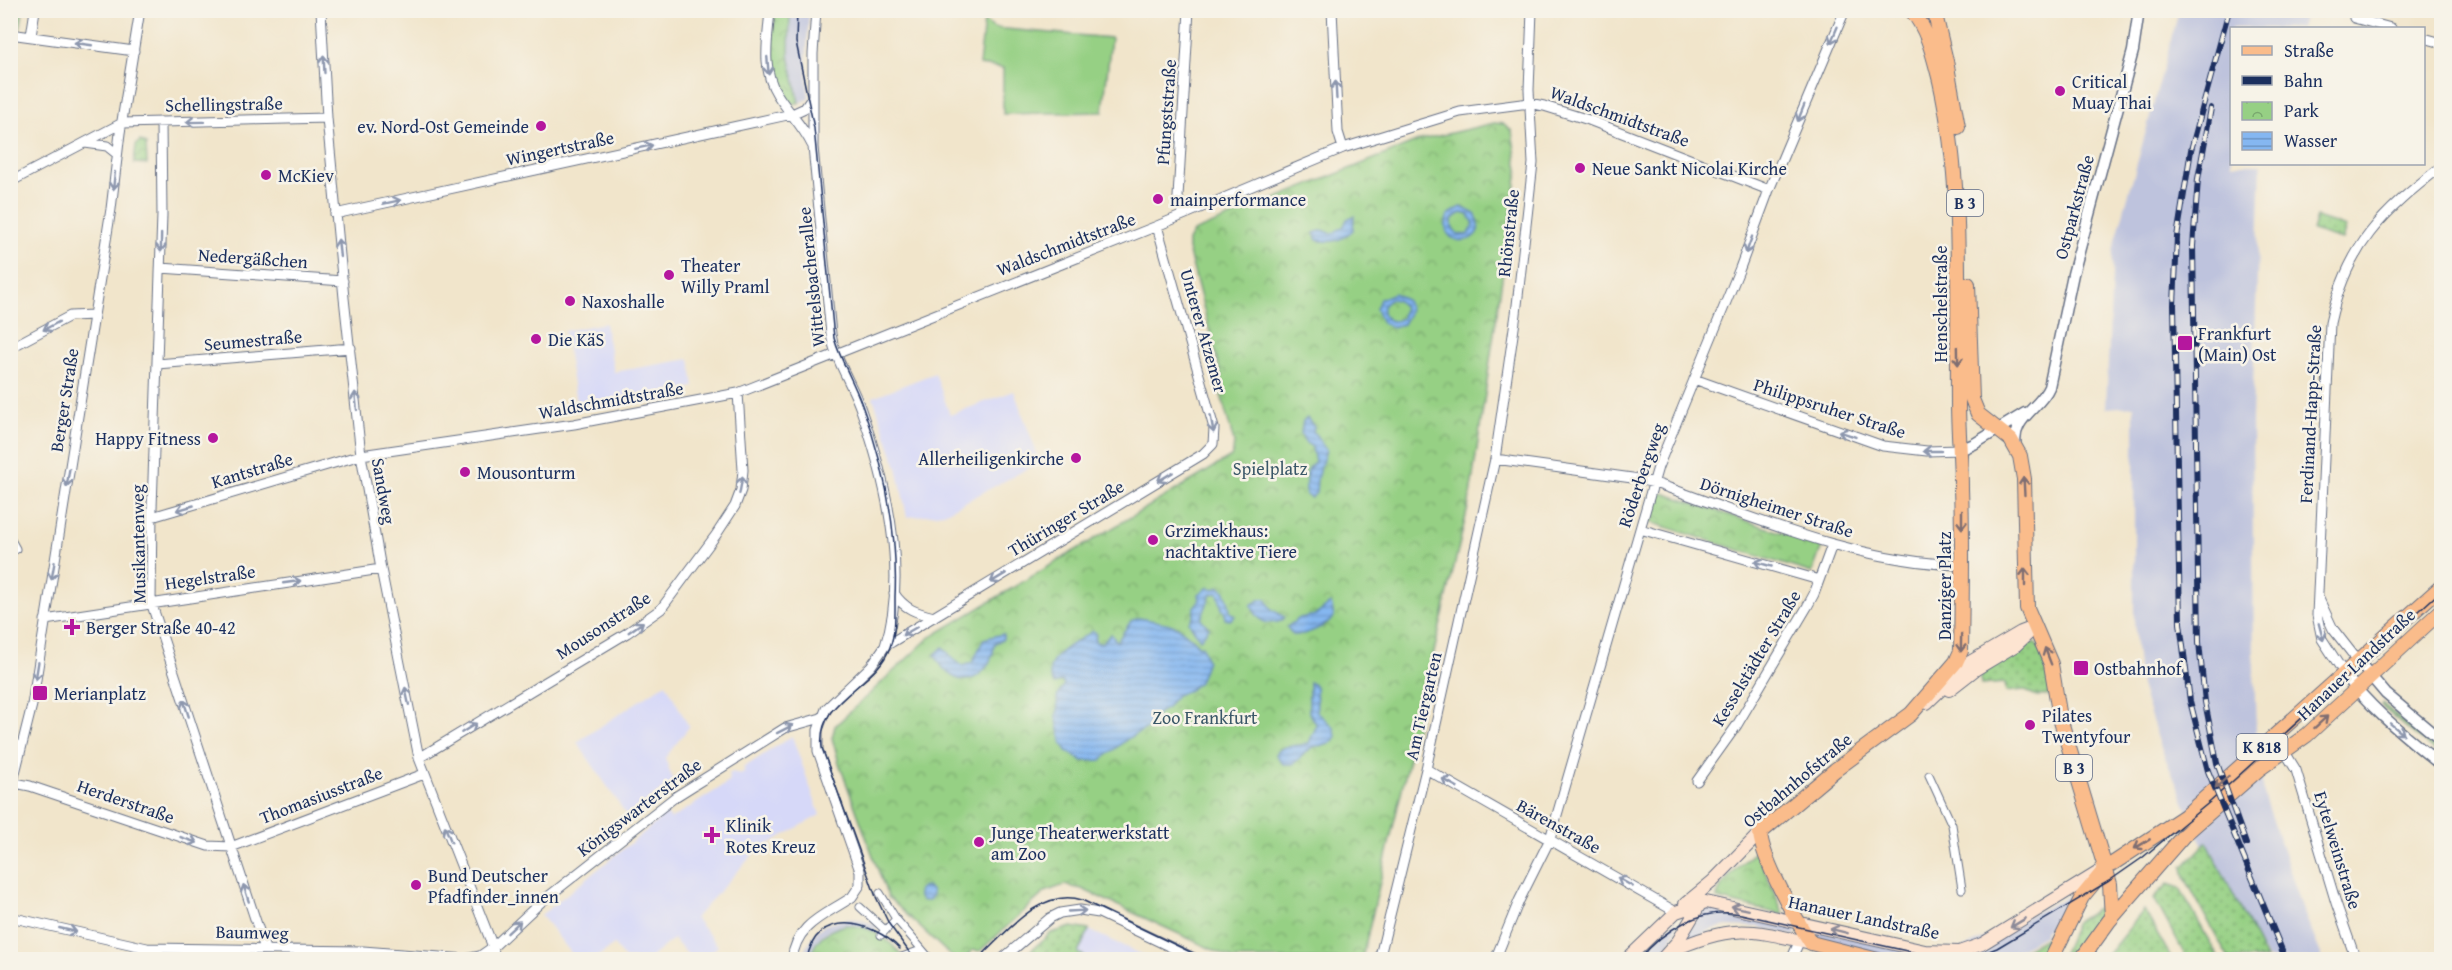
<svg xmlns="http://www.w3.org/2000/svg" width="2452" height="970" font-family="'Gentium Book Plus',serif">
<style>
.built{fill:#d6d8f8}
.industrial{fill:#bec3dd}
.grass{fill:url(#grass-dots);stroke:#588071;stroke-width:1.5}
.park{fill:url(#park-crowns);stroke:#588071;stroke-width:1.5}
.pitch{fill:#96d084;stroke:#588071;stroke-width:1.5}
.water{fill:url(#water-rules);stroke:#5073a8;stroke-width:1.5;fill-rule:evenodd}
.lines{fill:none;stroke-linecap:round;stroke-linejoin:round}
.pedestrian-casing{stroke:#666f84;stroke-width:9}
.minor-casing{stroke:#666f84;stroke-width:11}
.tertiary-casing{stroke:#666f84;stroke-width:13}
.secondary-casing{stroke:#666f84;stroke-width:14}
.primary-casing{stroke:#666f84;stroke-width:16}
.pedestrian{stroke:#fff;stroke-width:7}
.minor{stroke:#fff;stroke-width:9}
.tertiary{stroke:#fff;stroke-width:10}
.secondary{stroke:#fde4d1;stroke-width:12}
.primary{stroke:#fabc8b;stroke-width:14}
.tram{stroke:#1b2f5e;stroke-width:1.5}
.rail-casing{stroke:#1b2f5e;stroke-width:6}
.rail{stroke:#f7f3e8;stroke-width:4;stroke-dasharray:11;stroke-linecap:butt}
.oneway{stroke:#8d97ae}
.oneway2{stroke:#7f6e72}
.oneway3{stroke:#8c8a98}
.poi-dot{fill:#b5179e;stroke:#f7f3e8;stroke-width:2}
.labels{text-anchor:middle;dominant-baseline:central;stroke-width:5;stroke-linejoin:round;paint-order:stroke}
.shield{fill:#f7f3e8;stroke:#5d6a87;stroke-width:1.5}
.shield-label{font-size:16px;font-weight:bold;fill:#1b2f5e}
.poi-label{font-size:18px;fill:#1b2f5e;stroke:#f7f3e8;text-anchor:start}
.street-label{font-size:18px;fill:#1b2f5e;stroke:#f7f3e8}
.park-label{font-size:18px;fill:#3a5768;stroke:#f7f3e8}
</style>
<defs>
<pattern id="grass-dots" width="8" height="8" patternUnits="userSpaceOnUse" patternTransform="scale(1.5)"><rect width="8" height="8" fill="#96d084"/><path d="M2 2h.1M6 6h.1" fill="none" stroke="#7aa96f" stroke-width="1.8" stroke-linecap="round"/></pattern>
<pattern id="park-crowns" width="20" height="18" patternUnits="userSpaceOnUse" patternTransform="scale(1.5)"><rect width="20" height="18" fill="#96d084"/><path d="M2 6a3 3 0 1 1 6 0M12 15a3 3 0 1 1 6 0" fill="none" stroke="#7aa96f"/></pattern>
<pattern id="water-rules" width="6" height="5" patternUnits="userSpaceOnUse" patternTransform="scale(1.5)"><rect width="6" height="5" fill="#85b7f1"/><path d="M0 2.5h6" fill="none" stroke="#6c95c6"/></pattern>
</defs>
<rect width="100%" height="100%" fill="#f7f3e8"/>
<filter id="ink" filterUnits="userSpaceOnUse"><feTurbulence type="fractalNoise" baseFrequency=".0167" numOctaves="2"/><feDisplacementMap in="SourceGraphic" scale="12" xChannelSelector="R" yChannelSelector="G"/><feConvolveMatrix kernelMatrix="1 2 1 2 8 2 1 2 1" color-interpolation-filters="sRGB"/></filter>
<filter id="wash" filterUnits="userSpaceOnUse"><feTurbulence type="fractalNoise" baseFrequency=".008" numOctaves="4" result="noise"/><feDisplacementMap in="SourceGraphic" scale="24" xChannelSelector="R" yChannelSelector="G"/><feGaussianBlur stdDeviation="1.35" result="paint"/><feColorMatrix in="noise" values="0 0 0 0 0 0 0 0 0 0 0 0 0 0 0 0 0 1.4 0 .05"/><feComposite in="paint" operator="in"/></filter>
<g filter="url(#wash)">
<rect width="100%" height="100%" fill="#f1e5cb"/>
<path class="built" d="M605,323L614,372L690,359L694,387L577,407L564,331Z
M935,373L950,415L1014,391L1040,462L944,513L907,517L897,467L873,397Z
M666,683L689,727L665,758L673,781L628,817L577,742Z
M792,736L820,815L756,851L695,918L718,946L704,959H692L673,939L649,959H625L614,945L594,959H576L541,915L667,814L671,819L729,782V774L733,772L740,775L745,772L743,768Z
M1072,927L1089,930L1151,959L1021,960L1051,933Z"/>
<path class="industrial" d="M790,11H809L806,63L809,99L799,103L789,55Z
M2179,11H2306L2301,28H2232V164H2261L2252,418L2254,669L2256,730L2263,791L2303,910L2323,959H2268L2203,846L2161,748L2139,680L2134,620V406L2106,408L2113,251Z
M2078,891L2076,899L2068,908L2063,921L2044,931L2045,935L2002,959H1888L1873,953L1820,941L1809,929L1948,956Z
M1705,908L1791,923L1797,936L1759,927L1727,926L1712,929L1676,947Z
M845,919H857L877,925L874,931L856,926L846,925L828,931L821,936L810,959L803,960L806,947L817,931L825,925Z
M1676,921V930L1669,944L1651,959L1635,960Z"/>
<path class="grass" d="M2316,217L2346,227L2342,240L2312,231Z
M2034,643L2040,648L2053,695L2037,696L2023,690L2006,692L2005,683L1981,685V674L2029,644Z
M2383,704L2441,753V757L2381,706Z
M2207,842L2266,959H2229L2185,878L2183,867Z
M2168,884L2180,888L2219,959H2187L2154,898Z
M2105,904L2103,911L2068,959L2060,960L2076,922Z
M2144,910L2172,959H2104Z
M1072,927L1089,930L1078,953L1084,956L1083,959H1021L1051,933Z"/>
<path class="park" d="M10,11H23L20,29L11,27Z
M775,11H790L789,55L799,103L793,104C765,80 772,43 775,11Z
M1494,123L1504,124L1512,131L1518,170L1469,503L1362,959H1233L1082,889L1064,885L1045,892L980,951L973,950L964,959H954L888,897L839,763L832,738L835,726L929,638L1231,457L1233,453L1234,442L1217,380L1222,378L1188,249V241L1193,232L1421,140Z
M140,141L146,144L147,164L134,163L136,145Z
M1660,492L1822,546L1812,573L1650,522Z
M1756,850L1784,915L1717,899C1715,886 1746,860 1756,850Z
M846,925C873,926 889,939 905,959L810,960C813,939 827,930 846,925Z
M2049,936L2038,959H2008Z"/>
<path class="pitch" d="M984,21L994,28L1111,38L1103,112L1003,114V68L979,65Z"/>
<path class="water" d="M1461,207L1475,214C1494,246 1434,252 1448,215ZM1462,213L1469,215L1474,224L1469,234C1457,238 1449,230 1453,218Z
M1354,216L1353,230C1341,241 1333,243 1317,240L1314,233L1323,230L1332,234L1344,226L1347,219Z
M1394,293L1407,301L1410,311L1403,324L1392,327L1382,323L1376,309L1380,299ZM1390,299L1397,300L1404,307L1402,318C1392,325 1381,319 1383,306Z
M1307,418L1314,427L1313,431L1326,450L1317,478L1316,493L1311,498L1306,495C1306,483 1304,469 1315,462L1312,447L1305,442L1301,433L1303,421Z
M1209,587L1212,590L1219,587L1223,589C1227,595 1230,605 1230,612L1235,616L1230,620L1225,619V612L1222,609L1218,593L1211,594L1201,619L1209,628L1200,639L1189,622L1194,616V607L1200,600L1199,594Z
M1261,599H1266L1271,609L1284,617L1281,621C1264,626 1259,621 1251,605Z
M1331,603L1334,617C1328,626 1303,636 1293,635L1287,627L1300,618L1316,615Z
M1139,618C1173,625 1174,620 1200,647L1202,646L1207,660L1199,682L1189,690L1176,695L1167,708L1158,713L1151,726L1127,739L1101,760L1083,761L1068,752L1062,743L1056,716L1058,710L1057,698L1064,685L1062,681L1054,684C1037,659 1077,642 1093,631L1096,633L1095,641L1097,643H1102L1111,634L1117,642L1131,621Z
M1003,634V639L994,644C994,664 975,688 954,677C945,672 939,663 935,655L943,647L956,662L963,666L972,663L984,639Z
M1309,682L1316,686L1317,712L1334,728L1336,736C1330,748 1323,744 1312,747L1293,764H1283L1276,754C1285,742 1297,748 1309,743L1317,725L1309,712Z
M918 894a7 7 0 1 1 14 0a7 7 0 1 1-14 0Z"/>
</g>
<g filter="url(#ink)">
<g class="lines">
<g class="pedestrian-casing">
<path id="pedestrian" d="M1929,775L1952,825L1962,889
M880,893L896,919L931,960
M860,907L884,929
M881,935L896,919
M902,957L921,950"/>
</g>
<g class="minor-casing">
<path id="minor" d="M321,10L327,118L344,298L361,455L381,569L419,758L493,947L495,960
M770,10C768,38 761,69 777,94C788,112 803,126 812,145
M816,10L813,54V147L831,334C835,360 851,382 860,407C885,477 909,573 885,646
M1332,10L1338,132L1343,148
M2356,10L2354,18L2391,28
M10,34L134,51
M31,36L35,10
M2424,38L2442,43
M161,122L162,215L152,508L151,602L265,949
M85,143L107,146L117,154
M10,182L122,123L327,118
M335,214L792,114L805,108L812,98
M1183,214L1178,197L1189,10
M161,268L343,281
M10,348L70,316L94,315
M157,364L351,348
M1694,379L1883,446L1927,451L1960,450
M1495,459L1632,478L1655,483C1755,518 1854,562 1962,565
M152,517L361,455L574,424L738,393L1157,226L1343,148L1460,112L1529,103L1544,106L1589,120L1769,190
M1640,529L1819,580
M10,540L15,549L10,550
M894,593C904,609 917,613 934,617
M2319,599L2333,629L2358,661
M45,620L381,569
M2344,673L2322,639L2317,615L2330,323C2347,245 2382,213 2442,166
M2285,752L2296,770L2336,903L2356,960
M419,758L627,633L661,609L716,535L735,506L741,490L743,470L738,393
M1426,769L1676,912
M1697,781L1737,725L1807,607L1814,594L1832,545
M10,782L30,786L208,846L231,847L424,774
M10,793L32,705L111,209L120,133L140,10
M10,917L147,948L363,951L466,959L480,956L493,947L540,903L675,797L785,728L821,718
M792,960C796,923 826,915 852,897L860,885V871L818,751V730L826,709L871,666L885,646L892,642L1203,454L1213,444L1214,428L1157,226
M1001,960L1050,918L1060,913L1080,910L1099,913L1198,960
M1379,960L1426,769L1495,459L1516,314L1533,163L1529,90L1532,10
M1495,960L1519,901L1550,839L1658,467L1740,268L1769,190L1845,10
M1791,960L1800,940"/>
</g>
<g class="tertiary-casing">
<path id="tertiary" d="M2016,447C2010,418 2040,409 2049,387L2073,274L2133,51L2139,10
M1960,450L1974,444L2025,413
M2358,661L2386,694L2442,741
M2344,673C2371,710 2407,737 2442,766"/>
</g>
<g class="secondary-casing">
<path id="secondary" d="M1949,690L1976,669L2016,645L2030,632
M1927,703L1970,662L2021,632L2034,627
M1685,904L1713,881L1760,833
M1671,951C1732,924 1748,929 1811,943
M1626,960L1676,912L1706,902L1925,951L1959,952L1982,944L2102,870
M1661,960L1678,941L1702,901"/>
</g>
<g class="primary-casing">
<path id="primary" d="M1934,10L1946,61L1958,127
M1968,284L1972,399L1978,414L2011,440L2020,456L2024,479L2027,608L2051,664L2060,718L2110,884L2112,917
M1878,960L1811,943C1796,920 1762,859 1760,833L1835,770L1911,714L1956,662L1961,651C1962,597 1963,542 1961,488C1961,459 1958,430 1958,402C1957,294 1964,187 1940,81C1934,58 1928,29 1911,10
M2051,960L2082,897L2106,868L2185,816L2442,586
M2081,960L2109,921L2184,835L2259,769L2307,735L2442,610"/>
</g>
<use href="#pedestrian" class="pedestrian"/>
<use href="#minor" class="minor"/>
<use href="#tertiary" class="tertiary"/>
<use href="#secondary" class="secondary"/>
<use href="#primary" class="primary"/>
<path class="tram" d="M797,10L796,42L814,128L834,338C841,362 854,382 862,405C885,467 898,530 895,597C895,613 896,631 890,647C876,688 816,697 822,748L876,897L889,924L915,960
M807,960C815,907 873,920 900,949
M977,960C1005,934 1040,887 1082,900L1207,960
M1639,960C1664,929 1700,907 1741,914L1934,957L1971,958L1997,948L2109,881L2142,858L2211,801L2442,590"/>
<g class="rail-casing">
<path id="rail" d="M2229,10L2191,150L2177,237L2174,305L2180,623L2190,701L2208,771L2286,960
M2211,108L2198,179L2193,246L2199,642L2205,702L2217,763L2246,844"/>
</g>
<use href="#rail" class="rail"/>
</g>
<defs><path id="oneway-shaft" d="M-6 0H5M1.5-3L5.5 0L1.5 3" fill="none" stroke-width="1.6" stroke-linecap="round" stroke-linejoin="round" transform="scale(1.5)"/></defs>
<g class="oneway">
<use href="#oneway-shaft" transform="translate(1834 35) rotate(113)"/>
<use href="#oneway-shaft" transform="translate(83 44) rotate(-172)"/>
<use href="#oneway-shaft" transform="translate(324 64) rotate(-93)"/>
<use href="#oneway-shaft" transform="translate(768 66) rotate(85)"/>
<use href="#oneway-shaft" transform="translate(1336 90) rotate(-93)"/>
<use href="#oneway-shaft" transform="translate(1801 113) rotate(112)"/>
<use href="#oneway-shaft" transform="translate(195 122) rotate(179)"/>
<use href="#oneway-shaft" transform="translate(644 147) rotate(-12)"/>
<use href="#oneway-shaft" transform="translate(114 181) rotate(96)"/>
<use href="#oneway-shaft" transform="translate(392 202) rotate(-12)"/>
<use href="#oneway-shaft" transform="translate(161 243) rotate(91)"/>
<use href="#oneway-shaft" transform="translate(1749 245) rotate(110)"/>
<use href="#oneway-shaft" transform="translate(339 248) rotate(-96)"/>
<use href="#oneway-shaft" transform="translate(51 326) rotate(152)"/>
<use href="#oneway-shaft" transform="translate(356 401) rotate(-96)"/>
<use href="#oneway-shaft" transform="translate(1212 424) rotate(80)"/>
<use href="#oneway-shaft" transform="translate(1847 434) rotate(-161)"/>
<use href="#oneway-shaft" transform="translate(1932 451) rotate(180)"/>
<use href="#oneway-shaft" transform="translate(1165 477) rotate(149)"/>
<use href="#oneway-shaft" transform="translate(68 478) rotate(99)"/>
<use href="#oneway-shaft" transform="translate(741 485) rotate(-80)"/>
<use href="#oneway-shaft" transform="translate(185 508) rotate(164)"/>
<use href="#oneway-shaft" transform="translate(1763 564) rotate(-164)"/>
<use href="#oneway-shaft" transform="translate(53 571) rotate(100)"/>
<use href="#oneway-shaft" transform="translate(998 578) rotate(149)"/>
<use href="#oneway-shaft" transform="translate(292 582) rotate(-8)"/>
<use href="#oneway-shaft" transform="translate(636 627) rotate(-35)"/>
<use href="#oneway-shaft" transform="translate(910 631) rotate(150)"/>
<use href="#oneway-shaft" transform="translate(2321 632) rotate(75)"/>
<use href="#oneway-shaft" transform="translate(37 671) rotate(99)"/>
<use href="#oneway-shaft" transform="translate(407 696) rotate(-102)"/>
<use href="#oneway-shaft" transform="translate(186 708) rotate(-108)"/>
<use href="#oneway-shaft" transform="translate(469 728) rotate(-32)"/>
<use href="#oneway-shaft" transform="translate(785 729) rotate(-27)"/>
<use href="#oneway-shaft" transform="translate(2397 729) rotate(39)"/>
<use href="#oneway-shaft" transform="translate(1450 783) rotate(-151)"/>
<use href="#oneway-shaft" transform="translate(448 834) rotate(-112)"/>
<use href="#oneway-shaft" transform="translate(189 840) rotate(19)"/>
<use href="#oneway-shaft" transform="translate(1625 882) rotate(-150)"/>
<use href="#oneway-shaft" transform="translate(246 893) rotate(-108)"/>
<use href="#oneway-shaft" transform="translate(1077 911) rotate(-3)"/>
<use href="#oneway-shaft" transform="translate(514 927) rotate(-43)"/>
<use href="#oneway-shaft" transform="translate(68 930) rotate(13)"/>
</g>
<g class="oneway2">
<use href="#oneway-shaft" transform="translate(1958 356) rotate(89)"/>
<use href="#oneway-shaft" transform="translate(2024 486) rotate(-93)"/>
<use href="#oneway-shaft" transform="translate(1962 520) rotate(90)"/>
<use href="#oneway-shaft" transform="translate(2025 577) rotate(-90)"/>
<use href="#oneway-shaft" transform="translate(1961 643) rotate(91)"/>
<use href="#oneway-shaft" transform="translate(2048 656) rotate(-111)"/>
<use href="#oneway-shaft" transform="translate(2321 722) rotate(-42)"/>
<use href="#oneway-shaft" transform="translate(2222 782) rotate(138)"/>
<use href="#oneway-shaft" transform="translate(2142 844) rotate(149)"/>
</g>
<g class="oneway3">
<use href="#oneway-shaft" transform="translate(1740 908) rotate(-168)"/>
<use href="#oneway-shaft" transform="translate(2018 923) rotate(149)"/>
<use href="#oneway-shaft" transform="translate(1839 931) rotate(-166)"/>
</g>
</g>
<g class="poi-dot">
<circle cx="2060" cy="91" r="6"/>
<circle cx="541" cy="126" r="6"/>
<circle cx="1580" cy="168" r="6"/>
<circle cx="266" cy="175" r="6"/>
<circle cx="1158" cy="199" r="6"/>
<circle cx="669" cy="275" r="6"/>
<circle cx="570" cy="301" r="6"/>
<circle cx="536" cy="339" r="6"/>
<rect x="2177" y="335" width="16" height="16" rx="3"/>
<circle cx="213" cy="438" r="6"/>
<circle cx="1076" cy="458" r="6"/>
<circle cx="465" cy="472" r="6"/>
<circle cx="1153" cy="540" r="6"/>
<path d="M69 618h6v6h6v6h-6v6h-6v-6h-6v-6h6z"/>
<rect x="2073" y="660" width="16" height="16" rx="3"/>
<rect x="32" y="685" width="16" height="16" rx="3"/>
<circle cx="2030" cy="725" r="6"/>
<path d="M709 826h6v6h6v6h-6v6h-6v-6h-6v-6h6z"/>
<circle cx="979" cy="842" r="6"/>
<circle cx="416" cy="885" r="6"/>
</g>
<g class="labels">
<g class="shield">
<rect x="1947" y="190" width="36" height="26" rx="4.5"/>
<rect x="2236.5" y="734" width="51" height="26" rx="4.5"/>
<rect x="2056" y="755" width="36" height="26" rx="4.5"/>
</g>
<g class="shield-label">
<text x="1965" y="203">B 3</text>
<text x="2262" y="747">K 818</text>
<text x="2074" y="768">B 3</text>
</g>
<g class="poi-label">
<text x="2072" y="81">Critical<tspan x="2072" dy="21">Muay Thai</tspan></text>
<text x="529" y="126" text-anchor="end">ev. Nord-Ost Gemeinde</text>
<text x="1592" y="168">Neue Sankt Nicolai Kirche</text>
<text x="278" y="175">McKiev</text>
<text x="1170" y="199">mainperformance</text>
<text x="681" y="265">Theater<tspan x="681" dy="21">Willy Praml</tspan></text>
<text x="582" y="301">Naxoshalle</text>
<text x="2198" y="333">Frankfurt<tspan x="2198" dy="21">(Main) Ost</tspan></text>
<text x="548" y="339">Die KäS</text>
<text x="201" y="438" text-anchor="end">Happy Fitness</text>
<text x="1064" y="458" text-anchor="end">Allerheiligenkirche</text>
<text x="477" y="472">Mousonturm</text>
<text x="1165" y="530">Grzimekhaus:<tspan x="1165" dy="21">nachtaktive Tiere</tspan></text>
<text x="86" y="627">Berger Straße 40-42</text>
<text x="2094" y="668">Ostbahnhof</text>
<text x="54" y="693">Merianplatz</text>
<text x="2042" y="715">Pilates<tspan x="2042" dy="21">Twentyfour</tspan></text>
<text x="726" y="825">Klinik<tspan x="726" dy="21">Rotes Kreuz</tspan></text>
<text x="991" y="832">Junge Theaterwerkstatt<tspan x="991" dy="21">am Zoo</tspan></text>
<text x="428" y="875">Bund Deutscher<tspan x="428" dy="21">Pfadfinder_innen</tspan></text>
</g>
<g class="street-label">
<text transform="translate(224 104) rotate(-1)">Schellingstraße</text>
<text transform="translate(1166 112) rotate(-86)">Pfungststraße</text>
<text transform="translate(1620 116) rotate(20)">Waldschmidtstraße</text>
<text transform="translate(560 148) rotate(-12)">Wingertstraße</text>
<text transform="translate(2074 207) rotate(-75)">Ostparkstraße</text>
<text transform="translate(1508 233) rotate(-84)">Rhönstraße</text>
<text transform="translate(1066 244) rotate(-21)">Waldschmidtstraße</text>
<text transform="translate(253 258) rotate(4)">Nedergäßchen</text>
<text transform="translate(811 277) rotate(-96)">Wittelsbacherallee</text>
<text transform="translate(1940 304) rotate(-90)">Henschelstraße</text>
<text transform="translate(1204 331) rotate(74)">Unterer Atzemer</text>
<text transform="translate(253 340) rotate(-5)">Seumestraße</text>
<text transform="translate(64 400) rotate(-81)">Berger Straße</text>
<text transform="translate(611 400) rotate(-10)">Waldschmidtstraße</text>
<text transform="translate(1830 408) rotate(18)">Philippsruher Straße</text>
<text transform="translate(2310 414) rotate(-87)">Ferdinand-Happ-Straße</text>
<text transform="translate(252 470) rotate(-17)">Kantstraße</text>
<text transform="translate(1641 475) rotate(-71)">Röderbergweg</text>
<text transform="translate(384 491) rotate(80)">Sandweg</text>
<text transform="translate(1777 507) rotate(18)">Dörnigheimer Straße</text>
<text transform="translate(1066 518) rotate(-31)">Thüringer Straße</text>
<text transform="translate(138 544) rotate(-91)">Musikantenweg</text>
<text transform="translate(210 577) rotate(-8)">Hegelstraße</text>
<text transform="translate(1944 586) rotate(-90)">Danziger Platz</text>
<text transform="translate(603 625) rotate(-33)">Mousonstraße</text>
<text transform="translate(1756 658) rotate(-59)">Kesselstädter Straße</text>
<text transform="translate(2356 664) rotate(-43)">Hanauer Landstraße</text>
<text transform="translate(1423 706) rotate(-77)">Am Tiergarten</text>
<text transform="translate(1797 780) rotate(-40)">Ostbahnhofstraße</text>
<text transform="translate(321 795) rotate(-21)">Thomasiusstraße</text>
<text transform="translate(126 801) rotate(19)">Herderstraße</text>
<text transform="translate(639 807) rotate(-37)">Königswarterstraße</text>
<text transform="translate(1559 826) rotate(29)">Bärenstraße</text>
<text transform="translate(2338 850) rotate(73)">Eytelweinstraße</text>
<text transform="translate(1864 917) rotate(12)">Hanauer Landstraße</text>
<text transform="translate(252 932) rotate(1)">Baumweg</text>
</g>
<g class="park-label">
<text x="1270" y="468">Spielplatz</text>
<text x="1205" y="717">Zoo Frankfurt</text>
</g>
</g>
<rect width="2452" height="970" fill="none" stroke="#f7f3e8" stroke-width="36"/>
<rect x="2230" y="27" width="195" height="138" fill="#f7f3e8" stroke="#9fa5b1" stroke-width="1.5"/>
<rect x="2242" y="46" width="30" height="9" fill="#fabc8b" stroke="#9fa5b1" stroke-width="1.5"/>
<text x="2284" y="57" font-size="18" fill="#1b2f5e">Straße</text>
<rect x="2242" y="76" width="30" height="9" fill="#1b2f5e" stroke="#9fa5b1" stroke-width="1.5"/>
<text x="2284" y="87" font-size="18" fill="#1b2f5e">Bahn</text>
<rect x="2242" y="102" width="30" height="18" fill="url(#park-crowns)" stroke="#9fa5b1" stroke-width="1.5"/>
<text x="2284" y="117" font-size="18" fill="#1b2f5e">Park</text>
<rect x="2242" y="132" width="30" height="18" fill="url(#water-rules)" stroke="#9fa5b1" stroke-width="1.5"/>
<text x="2284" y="147" font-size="18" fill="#1b2f5e">Wasser</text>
</svg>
